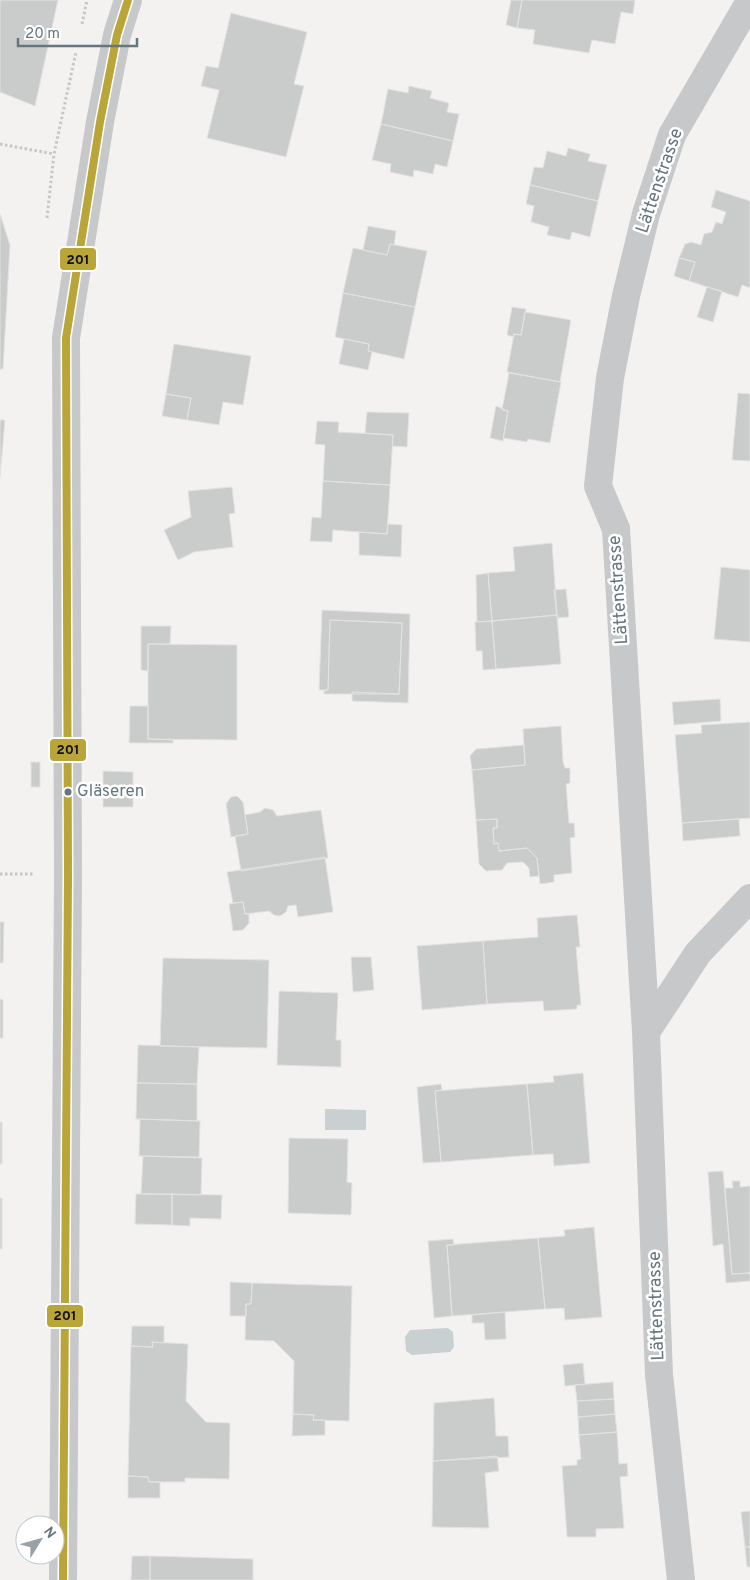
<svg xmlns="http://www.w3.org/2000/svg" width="750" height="1580" font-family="Overpass,sans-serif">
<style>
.water{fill:#c8d0d2}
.building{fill:#cacccc;stroke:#e2e2e1}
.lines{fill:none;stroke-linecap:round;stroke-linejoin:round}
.path{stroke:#c5c6c6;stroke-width:3;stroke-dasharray:2.5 2.5;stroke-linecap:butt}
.pedestrian{stroke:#c7c8c9;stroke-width:28}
.minor{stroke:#c7c8c9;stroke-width:28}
.tertiary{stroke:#c7c8c9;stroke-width:28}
.bus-1-casing{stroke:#fff;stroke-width:11}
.bus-1{stroke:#baa539;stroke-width:8}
.bus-dot{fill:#65767f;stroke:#fff;stroke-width:2}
.labels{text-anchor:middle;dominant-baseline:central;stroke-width:5;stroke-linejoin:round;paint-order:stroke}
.bus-label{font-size:17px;fill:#65767f;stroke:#fff;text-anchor:start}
.street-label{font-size:18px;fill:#65767f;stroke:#fff}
.line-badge{stroke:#fff;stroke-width:2}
.pale-badge-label{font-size:14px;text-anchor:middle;font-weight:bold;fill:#111}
</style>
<rect width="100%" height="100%" fill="#f3f2f1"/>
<path class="water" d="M325,1109L366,1110V1130H325Z
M448,1328L453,1332L454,1347L450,1352L412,1355L406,1351L405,1337L410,1330Z"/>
<path class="building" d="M0,0H58L35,106L0,92Z
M511,0H522L517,28L506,25Z
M522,0H635L633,14L621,12L615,44L592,40L589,53L533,44L535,30L517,28Z
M231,13L307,32L294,84L304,86L286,157L207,138L219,90L201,86L206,66L218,68Z
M409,86L432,91L430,98L449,103L447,112L459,114L453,141L381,124L388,89L408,93Z
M381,124L453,141L447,167L435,164L433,174L414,170L413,177L390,172L391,164L372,160Z
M568,148L590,154L588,161L607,165L598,201L530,185L534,167L543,168L547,151L566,156Z
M530,185L598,201L590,237L572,232L570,240L547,235L549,227L531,222L534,206L526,204Z
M716,190L750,201V288L742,285L738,297L689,281L695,262L679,258L685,244L691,242L701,245L704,234L712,232L716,222L722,224L726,212L711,207Z
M0,214L10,245L3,369H0Z
M368,226L396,231L394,245L390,244L387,255L363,250Z
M390,244L427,251L415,307L343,293L353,248L387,255Z
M679,258L695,262L689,281L674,276Z
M707,287L722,291L713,322L697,317Z
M343,293L415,307L404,359L368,351L369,344L335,337Z
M512,307L526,309L521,335L514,334V337L507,335Z
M525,312L571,320L560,382L507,372L514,334L521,335Z
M344,339L369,344L368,351L372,352L368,370L339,364Z
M174,344L251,356L243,405L223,402L219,425L187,420L191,398L166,394Z
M509,373L561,382L550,443L528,439L527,442L503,438L508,411L502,410Z
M738,393L750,394V461L732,460Z
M166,394L191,398L187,420L162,416Z
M496,406L508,411L503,441L490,438Z
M367,412L409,413L407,447L392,446L393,435L365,433Z
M0,420H5L0,477Z
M317,421L339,422L338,432L393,435L390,485L323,481L325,445L315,444Z
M323,481L390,485L387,534L333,530L332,542L310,541L312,517L321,518Z
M232,487L235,513L229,514L233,547L194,552L178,560L164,530L191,517L188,491Z
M388,524L402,525L401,557L359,555V532L387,534Z
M552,543L557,615L492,621L488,573L515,571L513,547Z
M721,567L750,570V642L714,639Z
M488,573L492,621L477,622L476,575Z
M566,589L569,617L557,618L554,590Z
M322,610L410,614L408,703L352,701V692L399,694L402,623L330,620L328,690H319Z
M557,615L561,664L496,669L492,621Z
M330,620L402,623L399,694H324V691L328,690Z
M492,621L496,669L483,670L482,651H476L475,622Z
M141,626H171L170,644H148V671L141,670Z
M148,644L237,645V740L148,739Z
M720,699L721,721L674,725L672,702Z
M130,706H148V739L173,740V743H129Z
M750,722V818L682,823L675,735L702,733L701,725Z
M561,726L563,762L565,768H570V783L566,784L569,823H574L575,837L570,838L572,873L554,875V882L540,884L537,858L527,848L499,851L498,843L494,844L493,828H497V819L476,820L472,770L525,765L523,729Z
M524,745L525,765L472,770L470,756L476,749Z
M31,762H40V787H31Z
M103,771L133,772V807H103Z
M237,796L243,802L248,834L231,837L226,804L231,797Z
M265,808L273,810L277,816L321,810L328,858L241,871L235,836L248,834L245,815L260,812Z
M497,819V828H493L494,844L498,843L499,851L527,848L537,858L539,876L530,877L529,868L523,862L507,863L502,870L486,871L479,864L476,820Z
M739,819L740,836L683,841L682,823Z
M325,857L333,912L298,917L296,905L288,906L286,912L280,916L274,915L269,911L245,914L243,902L233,903L227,872Z
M243,902L245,914H249V923L243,930L233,931L229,904Z
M577,915L580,947H576L581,1005H577V1009L544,1011L543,1001L487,1004L483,941L538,937L537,918Z
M0,922H4L3,963H0Z
M483,941L487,1004L422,1010L417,946Z
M351,957H371L374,990L353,992Z
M163,958L269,960L267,1048L160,1046Z
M279,991L338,993L336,1040H341V1067L277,1065Z
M0,999L3,1000V1038H0Z
M138,1045L199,1047L197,1084L137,1083Z
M583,1073L590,1163L554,1166L553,1154L533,1155L527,1084L554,1082L553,1076Z
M137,1083L197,1084V1121L136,1119Z
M441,1084L442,1090L435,1091L441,1162L423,1163L417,1087Z
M527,1084L533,1155L441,1162L435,1091Z
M140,1119L200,1121L199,1157L139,1156Z
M0,1122H2V1164H0Z
M289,1138L348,1139L347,1182L352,1183L351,1215L288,1213Z
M143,1156L202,1158L201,1195L141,1194Z
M723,1171L732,1274L750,1273V1281L726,1283L723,1244L713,1246L708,1172Z
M732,1181H740V1187L750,1186V1273L732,1274L725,1188H733Z
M136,1194H172V1225L135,1224Z
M172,1194L222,1195L221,1219L190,1218V1226L172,1225Z
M0,1198H2V1249H0Z
M594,1227L602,1317L565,1320L564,1308L545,1309L538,1238L565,1236L564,1230Z
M538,1238L545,1309L452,1316L447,1245Z
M453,1239L454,1245H447L452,1316L434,1318L428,1241Z
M230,1282L252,1283L251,1304H246V1316H230Z
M252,1283L352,1286L349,1421L313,1420L314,1415L293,1414L294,1361L274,1341L245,1340L246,1304H251Z
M505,1312L506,1339L485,1340L484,1323H472V1315Z
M132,1326H164V1343L152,1342L153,1347L131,1346Z
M152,1342L188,1344L186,1401L206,1422L230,1423L229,1479L185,1478V1482H149L148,1477L128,1476L131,1346L153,1347Z
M583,1363L585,1384L565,1386L563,1365Z
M613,1382L614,1399L577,1401L575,1385Z
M494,1398L496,1436H508L509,1457L433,1461L434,1403Z
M614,1399L615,1414L578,1417L577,1401Z
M293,1414L314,1415L313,1420H325V1435L292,1436Z
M615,1414L617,1432L579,1435L578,1417Z
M617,1432L619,1464L627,1463L628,1476L620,1477L624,1528L596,1529V1537H567L562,1466L577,1465V1460L581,1459L579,1435Z
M497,1456L499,1471L485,1473L489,1528L432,1527L433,1461Z
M128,1476L148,1477L149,1482H160V1498H128Z
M750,1511V1547H745L741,1512Z
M745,1547H750V1567H747Z
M132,1556H150V1580H131Z
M150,1556L253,1559V1580H150Z"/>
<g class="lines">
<path class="path" d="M82,24L87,0
M0,144L54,154
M47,218L54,154L76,52
M0,874H33"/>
<path class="pedestrian" d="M616,529L598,486L610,378L626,296L646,214L672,135L690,104"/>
<path class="minor" d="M690,104L750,1
M616,529L646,1032L659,1375L681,1580
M646,1032L698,953L750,898"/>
<path class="tertiary" d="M63,1580L68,876L66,338L100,122L117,35L128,0"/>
<g class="bus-1-casing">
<path id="bus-1" d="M63,1580L68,876L66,338L100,122L117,35L128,0"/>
</g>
<use href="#bus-1" class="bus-1"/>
</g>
<circle class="bus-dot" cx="68" cy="792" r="4.5"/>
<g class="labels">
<g class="bus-label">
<text x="77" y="792">Gläseren</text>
</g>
<g class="street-label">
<text transform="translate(660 181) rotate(-71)">Lättenstrasse</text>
<text transform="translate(619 590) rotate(-94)">Lättenstrasse</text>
<text transform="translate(657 1306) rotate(-92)">Lättenstrasse</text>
</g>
</g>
<g class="line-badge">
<rect x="59" y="247" width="38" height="24" rx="5" fill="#baa539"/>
<rect x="49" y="738" width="38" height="24" rx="5" fill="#baa539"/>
<rect x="46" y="1304" width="38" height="24" rx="5" fill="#baa539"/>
</g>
<g class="pale-badge-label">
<text x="78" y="264">201</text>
<text x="68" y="754">201</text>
<text x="65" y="1320">201</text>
</g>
<g transform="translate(40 1540) rotate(53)"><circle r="24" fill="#ffffff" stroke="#c1c8cc"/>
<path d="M0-4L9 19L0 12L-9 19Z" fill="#97a1a7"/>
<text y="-8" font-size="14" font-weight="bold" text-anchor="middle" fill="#65767f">N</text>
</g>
<path d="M18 38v8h119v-8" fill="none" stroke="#65767f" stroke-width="2.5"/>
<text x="25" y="38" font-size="15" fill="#65767f" stroke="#ffffff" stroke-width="4" paint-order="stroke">20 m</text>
</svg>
